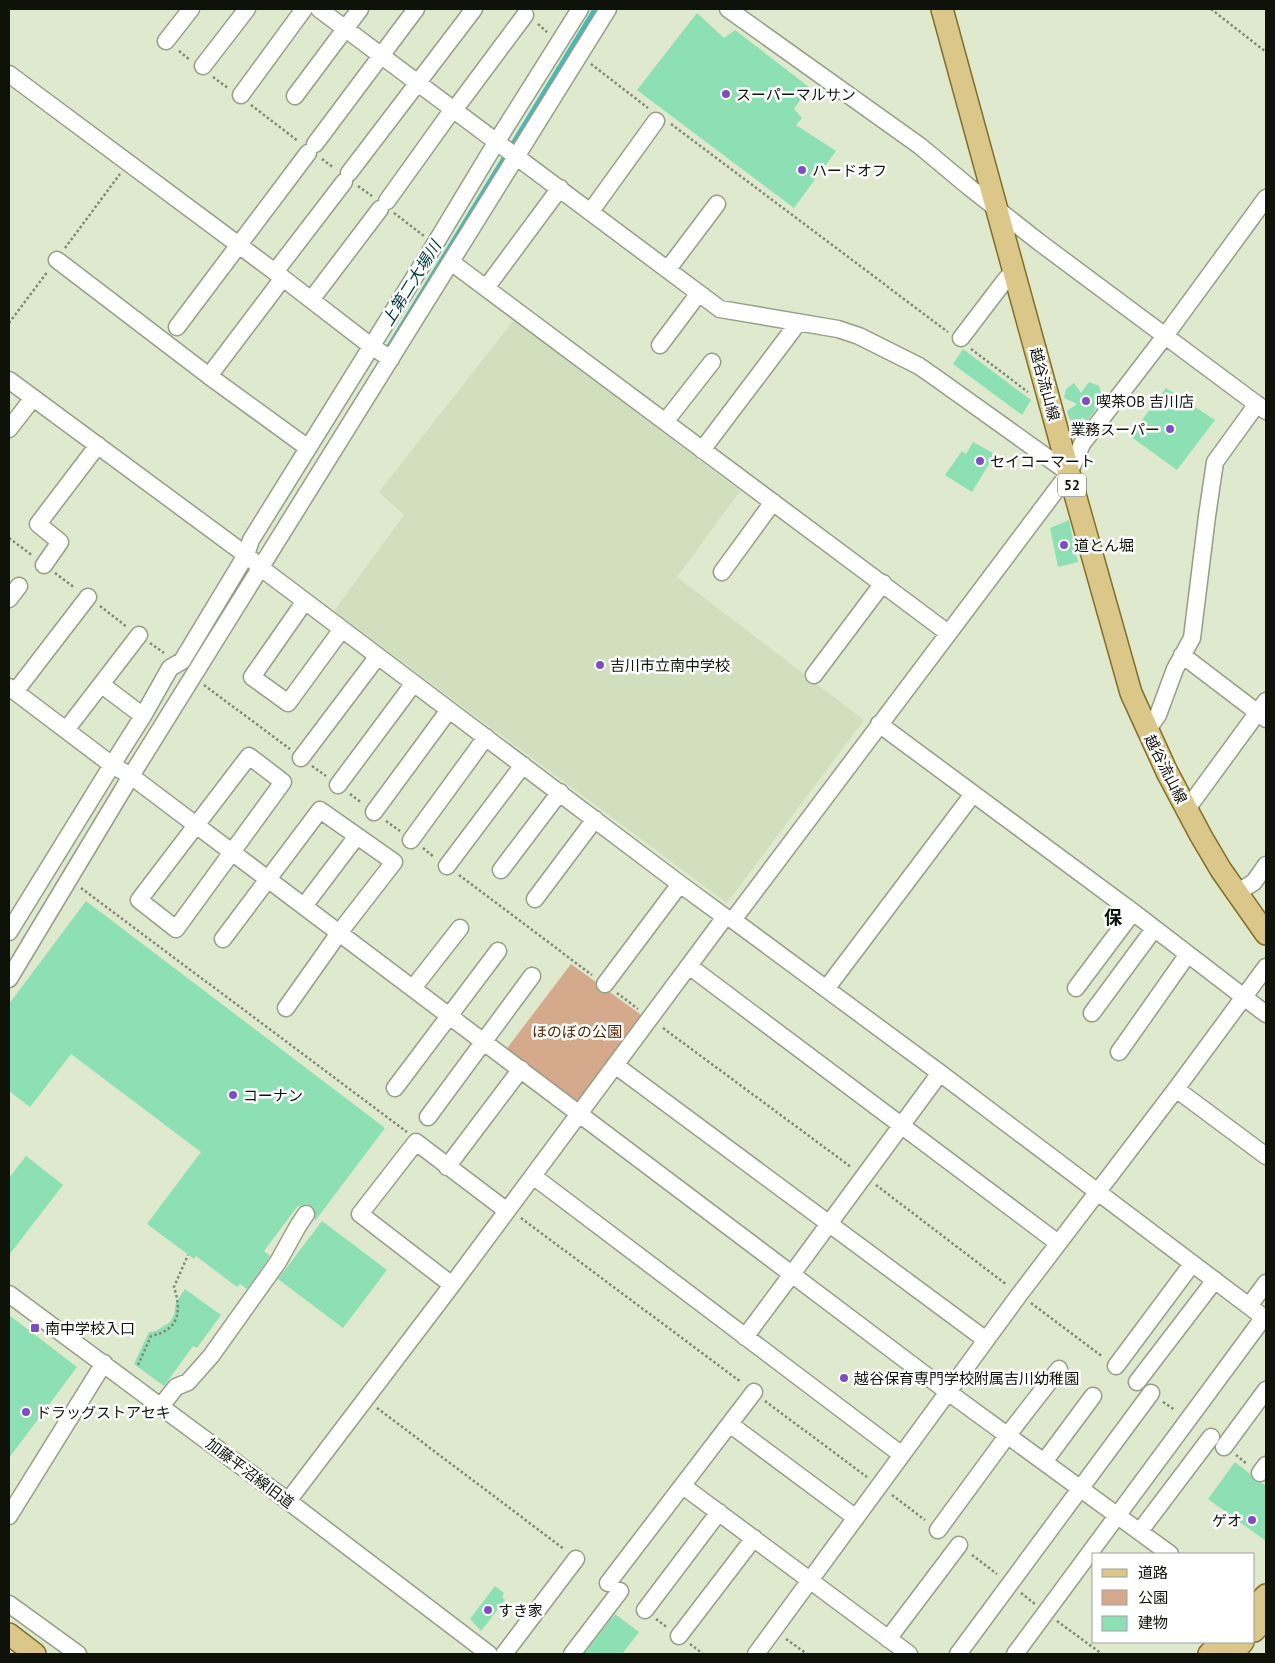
<svg xmlns="http://www.w3.org/2000/svg" width="1275" height="1663" font-family="'PT Sans','Noto Sans JP',sans-serif">
<style>
.built{fill:#d2dfbe}
.green{fill:#d5a98c}
.lines{fill:none;stroke-linecap:round;stroke-linejoin:round}
.stream{stroke:#44bab9;stroke-width:4.5}
.building{fill:#8de0b3}
.minor-casing{stroke:#959e86;stroke-width:19}
.major-casing{stroke:#846f2a;stroke-width:24}
.path{stroke:#808875;stroke-width:2.5;stroke-dasharray:2.5 2.5;stroke-linecap:butt}
.minor{stroke:#fff;stroke-width:16}
.major{stroke:#dbc78a;stroke-width:21}
.poi-dot{fill:#7e4dc5;stroke:#fff;stroke-width:2}
.labels{text-anchor:middle;dominant-baseline:central;stroke-width:5;stroke-linejoin:round;paint-order:stroke}
.shield{fill:#fff;stroke:#575953;stroke-width:1}
.shield-label{font-size:14px;font-weight:bold;fill:#0f1209}
.poi-label{font-size:15px;fill:#0f1209;stroke:#fff;text-anchor:start}
.street-label{font-size:15px;fill:#0f1209;stroke:#fff}
.park-label{font-size:15px;fill:#502400;stroke:#fff}
.water-label{font-size:16px;font-style:italic;fill:#003939;stroke:#fff}
.quarter-label{font-size:18px;font-weight:bold;fill:#0f1209;stroke:#fff}
</style>
<rect width="100%" height="100%" fill="#dee9ce"/>
<path class="built" d="M514,320L740,491L677,577L864,720L727,903L334,611L404,515L379,492Z"/>
<path class="green" d="M571,964L644,1017L579,1103H572L505,1051Z"/>
<g class="lines">
<path class="stream" d="M386,351L595,9"/>
</g>
<path class="building" d="M697,13L724,38L735,30L809,87L794,109L802,118L796,125L836,151L794,208L637,90Z
M963,349L1031,400L1022,415L953,364Z
M1089,382L1099,386L1101,392L1105,396L1087,421L1082,417L1080,423L1070,420L1067,411L1077,404L1064,398L1066,389L1074,383L1081,393Z
M1166,388L1215,420L1177,470L1130,436Z
M973,442L995,454L972,492L945,475L962,451L966,454Z
M1069,520L1078,562L1058,567L1050,528Z
M86,901L385,1128L315,1221V1210L312,1206L306,1204L297,1207L264,1251L270,1256L247,1289L240,1284L237,1287L196,1256L194,1259L147,1224L201,1152L71,1054L30,1107L9,1091V1004Z
M26,1156L63,1185L9,1255V1178Z
M322,1221L387,1270L343,1328L278,1279Z
M185,1289L221,1315L197,1348L193,1346L164,1386L134,1364L149,1332L156,1331L170,1322L174,1315L176,1302Z
M9,1315L77,1367L9,1458Z
M1235,1462L1250,1474L1254,1481L1262,1483L1266,1486V1541L1208,1499Z
M495,1586L504,1593L502,1597L505,1600L481,1631L470,1619Z
M615,1614L639,1632L622,1654H584Z"/>
<g class="lines">
<g class="minor-casing">
<path id="minor" d="M319,9L720,309L838,329L859,336L919,366L939,380L1069,473
M580,9L497,141L435,244L251,540L246,555L182,661L170,668L143,716L112,765L131,776L948,1392L1170,1554
M728,9L920,146L969,187L1039,242L1266,411
M166,41L191,9
M203,66L247,9
M9,74L275,272L371,346L391,359
M241,95L304,9
M295,96L360,9
M455,109L525,15
M315,144L416,9
M349,173L474,9
M387,201L453,109
M591,211L656,121
M57,260L209,376L308,448
M451,262L948,633
M668,269L717,204
M275,272L344,182
M486,288L560,188
M311,300L380,209
M177,327L308,153
M961,338L1003,283L1014,270
M660,345L699,293
M209,376L283,278
M9,380L246,555L269,574L680,884L725,917L733,920L940,1073L1266,1319
M665,422L712,362
M9,429L33,398
M702,450L798,323
M44,565L60,542L38,524L98,445
M722,572L773,502
M9,599L19,586
M305,601L252,677L288,703L342,629
M1182,655L1266,719
M814,675L883,583
M102,685L143,716
M9,687L112,765L9,932
M15,692L88,597
M879,724L1133,912L1266,1014
M1145,726L1153,722L1158,715L1175,669L1192,638L1207,516L1215,462L1257,404
M66,730L139,635
M249,756L283,782L176,929L139,900Z
M301,758L378,656
M338,785L414,683
M1187,809L1266,701
M374,812L449,710
M411,840L486,737
M447,866L523,765
M501,870L560,792
M1237,893L1254,882L1266,865
M535,899L595,819
M304,906L357,836
M733,920L1069,473L1082,444L1165,336L1266,198
M223,939L320,810L394,862L339,933L286,1008
M689,966L1058,1243
M9,979L131,776L608,9
M605,984L680,884
M413,988L460,928
M1076,988L1133,912
M826,989L973,794
M1092,1013L1154,929
M1119,1052L1188,954
M615,1065L986,1340
M395,1088L498,951
M1176,1089L1266,1156
M428,1117L532,976
M447,1167L521,1069
M533,1176L902,1455
M452,1285L360,1214L416,1142L507,1211
M9,1294L288,1501L489,1654
M1249,1306L1266,1283
M745,1337L792,1274L940,1073
M1116,1366L1192,1264
M1137,1382L1215,1280
M161,1406L176,1387L188,1382L211,1356L278,1262L298,1226L306,1214
M731,1425L856,1518
M1224,1447L1266,1390
M1044,1462L1093,1396
M1260,1473L1266,1465
M683,1486L909,1654
M288,1501L452,1285L725,917
M9,1516L104,1363
M938,1530L1007,1436L1059,1369
M1140,1531L1211,1437
M608,1583L754,1392
M9,1604L78,1654
M645,1610L719,1512
M679,1636L754,1538
M888,1639L959,1545
M504,1654L576,1559
M572,1654L620,1591
M756,1654L1019,1295L1176,1089L1266,967
M958,1654L1151,1393
M1015,1654L1264,1317"/>
</g>
<g class="major-casing">
<path id="major" d="M942,9L1069,473L1131,693L1167,772L1201,836L1221,870L1266,934
M1254,1608L1266,1595
M1254,1631L1266,1619
M9,1634L35,1654
M1209,1654L1221,1642
M1232,1654L1243,1642"/>
</g>
<path class="path" d="M1211,9L1266,52
M538,24L547,32
M179,51L190,60
M591,64L648,108
M213,77L228,88
M251,105L298,141
M671,124L948,332
M322,159L334,168
M358,186L372,196
M394,213L424,236
M65,248L120,174
M9,323L48,271
M971,349L1028,392
M9,538L33,556
M55,573L75,588
M100,606L127,627
M150,643L164,653
M204,685L290,749
M312,766L326,776
M350,794L362,803
M386,821L400,831
M423,848L434,857
M459,875L592,975
M81,888L407,1132
M617,993L638,1009
M663,1028L851,1167
M876,1185L1007,1285
M521,1218L741,1382
M1031,1303L1103,1357
M138,1365L151,1336C179,1330 182,1312 174,1287L188,1255
M765,1401L867,1477
M1163,1402L1175,1410
M377,1408L564,1549
M1236,1455L1247,1464
M892,1495L925,1520
M972,1555L997,1574
M1021,1593L1035,1604
M656,1619L668,1628
M1057,1621L1102,1654
M786,1639L807,1654
M690,1644L703,1654"/>
<use href="#minor" class="minor"/>
<use href="#major" class="major"/>
</g>
<g class="poi-dot">
<circle cx="726" cy="94" r="5"/>
<circle cx="802" cy="170" r="5"/>
<circle cx="1086" cy="401" r="5"/>
<circle cx="1170" cy="429" r="5"/>
<circle cx="980" cy="461" r="5"/>
<circle cx="1064" cy="545" r="5"/>
<circle cx="600" cy="665" r="5"/>
<circle cx="233" cy="1095" r="5"/>
<rect x="30" y="1323" width="10" height="10" rx="2.5"/>
<circle cx="844" cy="1378" r="5"/>
<circle cx="26" cy="1412" r="5"/>
<circle cx="1252" cy="1520" r="5"/>
<circle cx="488" cy="1610" r="5"/>
</g>
<g class="labels">
<rect class="shield" x="1058" y="473.5" width="28" height="23" rx="4"/>
<g class="shield-label">
<text x="1072" y="485">52</text>
</g>
<g class="poi-label">
<text x="736" y="94">スーパーマルサン</text>
<text x="812" y="170">ハードオフ</text>
<text x="1096" y="401">喫茶OB 吉川店</text>
<text x="1160" y="429" text-anchor="end">業務スーパー</text>
<text x="990" y="461">セイコーマート</text>
<text x="1074" y="545">道とん堀</text>
<text x="610" y="665">吉川市立南中学校</text>
<text x="243" y="1095">コーナン</text>
<text x="45" y="1328">南中学校入口</text>
<text x="854" y="1378">越谷保育専門学校附属吉川幼稚園</text>
<text x="36" y="1412">ドラッグストアセキ</text>
<text x="1242" y="1520" text-anchor="end">ゲオ</text>
<text x="498" y="1610">すき家</text>
</g>
<g class="street-label">
<text transform="translate(1045 384) rotate(75)">越谷流山線</text>
<text transform="translate(1166 769) rotate(63)">越谷流山線</text>
<text transform="translate(250 1473) rotate(37)">加藤平沼線旧道</text>
</g>
<g class="park-label">
<text x="577" y="1031">ほのぼの公園</text>
</g>
<g class="water-label">
<text transform="translate(411 283) rotate(-58)">上第二大場川</text>
</g>
<g class="quarter-label">
<text x="1113" y="917">保</text>
</g>
</g>
<rect width="1275" height="1663" fill="none" stroke="#0f1209" stroke-width="20"/>
<rect x="1092" y="1553" width="162" height="90" fill="#ffffff" stroke="#9fa09d"/>
<rect x="1102" y="1569" width="25" height="8" fill="#dbc78a" stroke="#9fa09d"/>
<text x="1138" y="1578" font-size="15" fill="#0f1209">道路</text>
<rect x="1102" y="1590" width="25" height="15" fill="#d5a98c" stroke="#9fa09d"/>
<text x="1138" y="1603" font-size="15" fill="#0f1209">公園</text>
<rect x="1102" y="1616" width="25" height="15" fill="#8de0b3" stroke="#9fa09d"/>
<text x="1138" y="1628" font-size="15" fill="#0f1209">建物</text>
</svg>
